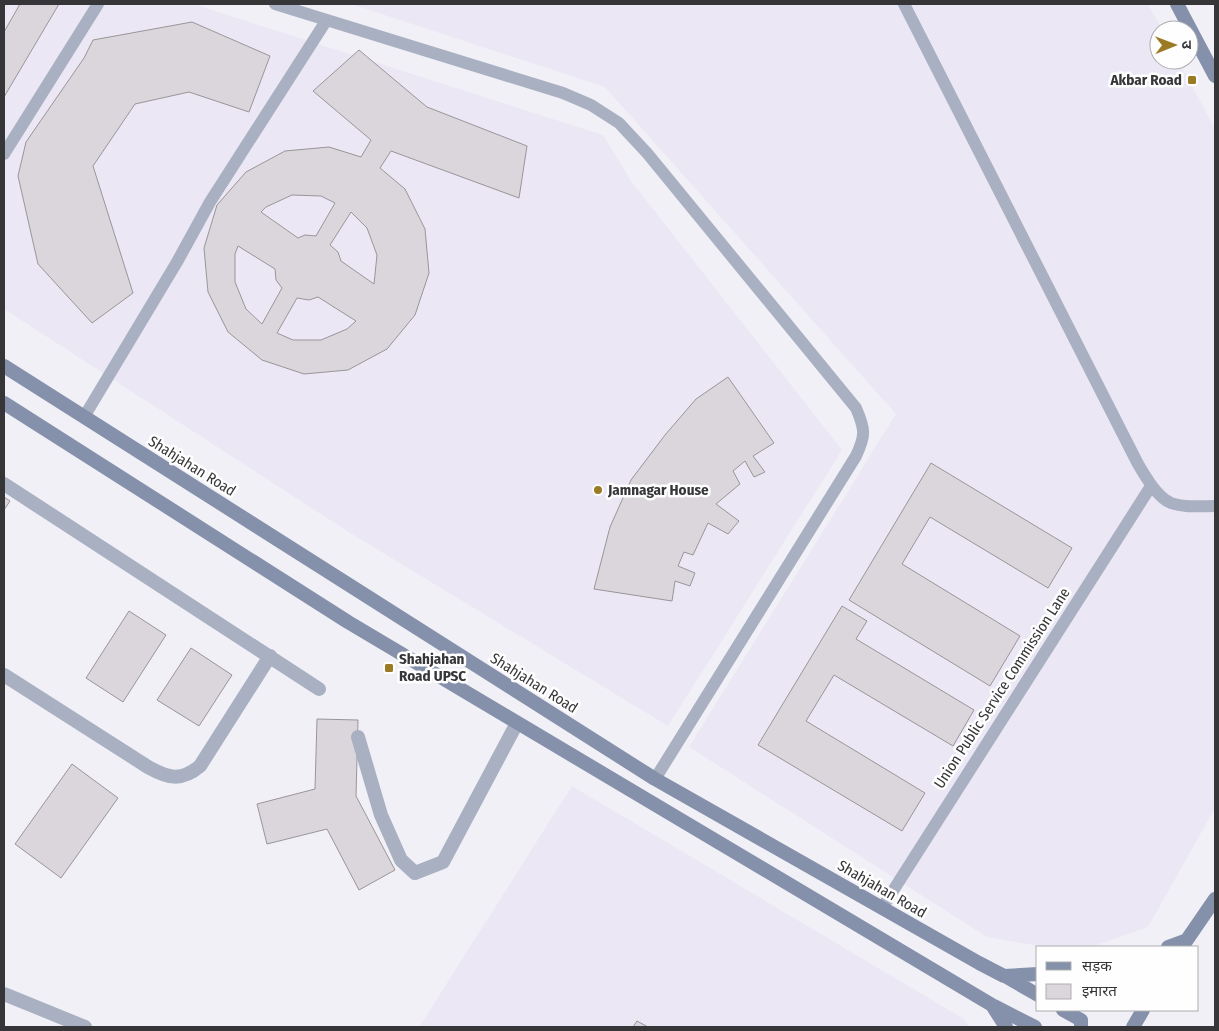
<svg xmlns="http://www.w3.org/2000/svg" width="1219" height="1031" font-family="'Fira Sans Condensed','Noto Sans Devanagari',sans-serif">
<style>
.built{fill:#ebe7f5}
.building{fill:#dbd6db;stroke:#999599;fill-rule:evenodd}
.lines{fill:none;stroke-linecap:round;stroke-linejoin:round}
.service{stroke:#a8b0c2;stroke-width:12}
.minor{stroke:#a8b0c2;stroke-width:14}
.secondary{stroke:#8590ab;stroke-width:14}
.poi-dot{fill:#9a7b24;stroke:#fefefe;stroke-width:2}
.labels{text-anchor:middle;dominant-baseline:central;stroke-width:5;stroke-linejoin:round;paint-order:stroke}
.poi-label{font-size:15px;font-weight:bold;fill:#363538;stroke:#fefefe;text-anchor:start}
.street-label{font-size:15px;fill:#363538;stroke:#fefefe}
</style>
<rect width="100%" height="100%" fill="#f1f0f6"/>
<path class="built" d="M4,4H193L603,135L631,181L842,450L668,726L347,531L4,309Z
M351,4H1148L1162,30H1159V60H1178L1215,129V808L1148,927L1091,947H1045L987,937L689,747L896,414L605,87Z
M572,786L964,1019L970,1027H419Z"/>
<path class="building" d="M20,4H59L4,97V32Z
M192,22L270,56L249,112L189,92L135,104L93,166L133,293L92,323L38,264L18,176L26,142L84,58L93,40Z
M359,50L427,107L527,146L519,198L391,151L380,168L405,189L425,229L429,273L415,315L387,349L348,370L304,374L262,360L228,332L208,292L204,248L217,205L246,172L285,151L329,147L361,157L371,140L313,91ZM292,195L321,196L335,203L316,236L305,235L298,238L261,212L266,207ZM351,212L367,228L377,255L374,284L341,261L338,252L330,245ZM238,246L275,269L276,280L282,288L262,324L246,309L235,282V254ZM318,297L356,321L347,329L321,340H293L277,333L297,298L309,300Z
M728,377L774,443L753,456L765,472L754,477L745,461L733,471L740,484L716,504L739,521L728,534L708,523L693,555L684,552L678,566L695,573L690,586L675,581L672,601L594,589L610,527L631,480L665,435L696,399Z
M931,463L1072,548L1048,588L930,517L902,564L1020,636L990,686L849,600Z
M4,497L10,501L4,510Z
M842,606L867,621L856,639L974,710L953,746L834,675L806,721L925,793L902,831L758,745Z
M129,611L166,635L123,702L86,678Z
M191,648L232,675L199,726L157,700Z
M317,719L358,720L356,796L395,870L359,890L327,829L267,844L257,804L315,789Z
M72,764L118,798L61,878L15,844Z
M637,1021L648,1027H633Z"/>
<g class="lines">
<path class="service" d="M275,4L563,93L591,105L619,123L647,153L856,408C865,429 866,435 856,456L655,779
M904,4L1138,464C1145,476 1157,497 1171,503C1184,508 1202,506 1215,506
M4,154L98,4
M84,417L177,262L210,202L326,21
M882,908L1151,486"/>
<path class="minor" d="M4,484L319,689
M4,675L148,767C168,778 181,782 200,766L270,656
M358,737L381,815L401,860L415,873L443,862L517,723
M4,994L85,1027"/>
<path class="secondary" d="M1177,4L1215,76
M4,366L655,779L979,963L1004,976L1038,974
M4,403L348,622L992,1005L1006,1027
M1168,947L1187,940
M1182,947L1215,899
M1005,976L1038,995
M994,1006L1035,1027
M1063,1010L1081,1020V1027
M1133,1027L1143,1010"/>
</g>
<g class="poi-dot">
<rect x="1187" y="75" width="10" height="10" rx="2.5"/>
<circle cx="598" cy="490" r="5"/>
<rect x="384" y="663" width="10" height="10" rx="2.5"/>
</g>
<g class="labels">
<g class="poi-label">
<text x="1182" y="80" text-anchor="end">Akbar Road</text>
<text x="608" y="490">Jamnagar House</text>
<text x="399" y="659">Shahjahan<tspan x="399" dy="17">Road UPSC</tspan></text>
</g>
<g class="street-label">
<text transform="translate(192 466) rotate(32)">Shahjahan Road</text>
<text transform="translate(534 683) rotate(32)">Shahjahan Road</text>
<text transform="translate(1002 688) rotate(-57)">Union Public Service Commission Lane</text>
<text transform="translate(882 889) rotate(30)">Shahjahan Road</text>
</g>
</g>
<rect width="1219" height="1031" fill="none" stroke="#363538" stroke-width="10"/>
<rect x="1036" y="946" width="162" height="65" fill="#fefefe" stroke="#aeaeaf"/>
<rect x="1046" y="962" width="25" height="8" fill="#8590ab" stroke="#aeaeaf"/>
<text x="1082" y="971" font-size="15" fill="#363538">सड़क</text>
<rect x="1046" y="984" width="25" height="15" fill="#dbd6db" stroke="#aeaeaf"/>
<text x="1082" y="996" font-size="15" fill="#363538">इमारत</text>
<g transform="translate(1174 45) rotate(89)"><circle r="24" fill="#fefefe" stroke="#aeaeaf"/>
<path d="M0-4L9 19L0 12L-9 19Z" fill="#9a7b24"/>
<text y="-8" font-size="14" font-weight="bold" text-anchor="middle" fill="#363538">उ</text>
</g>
</svg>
